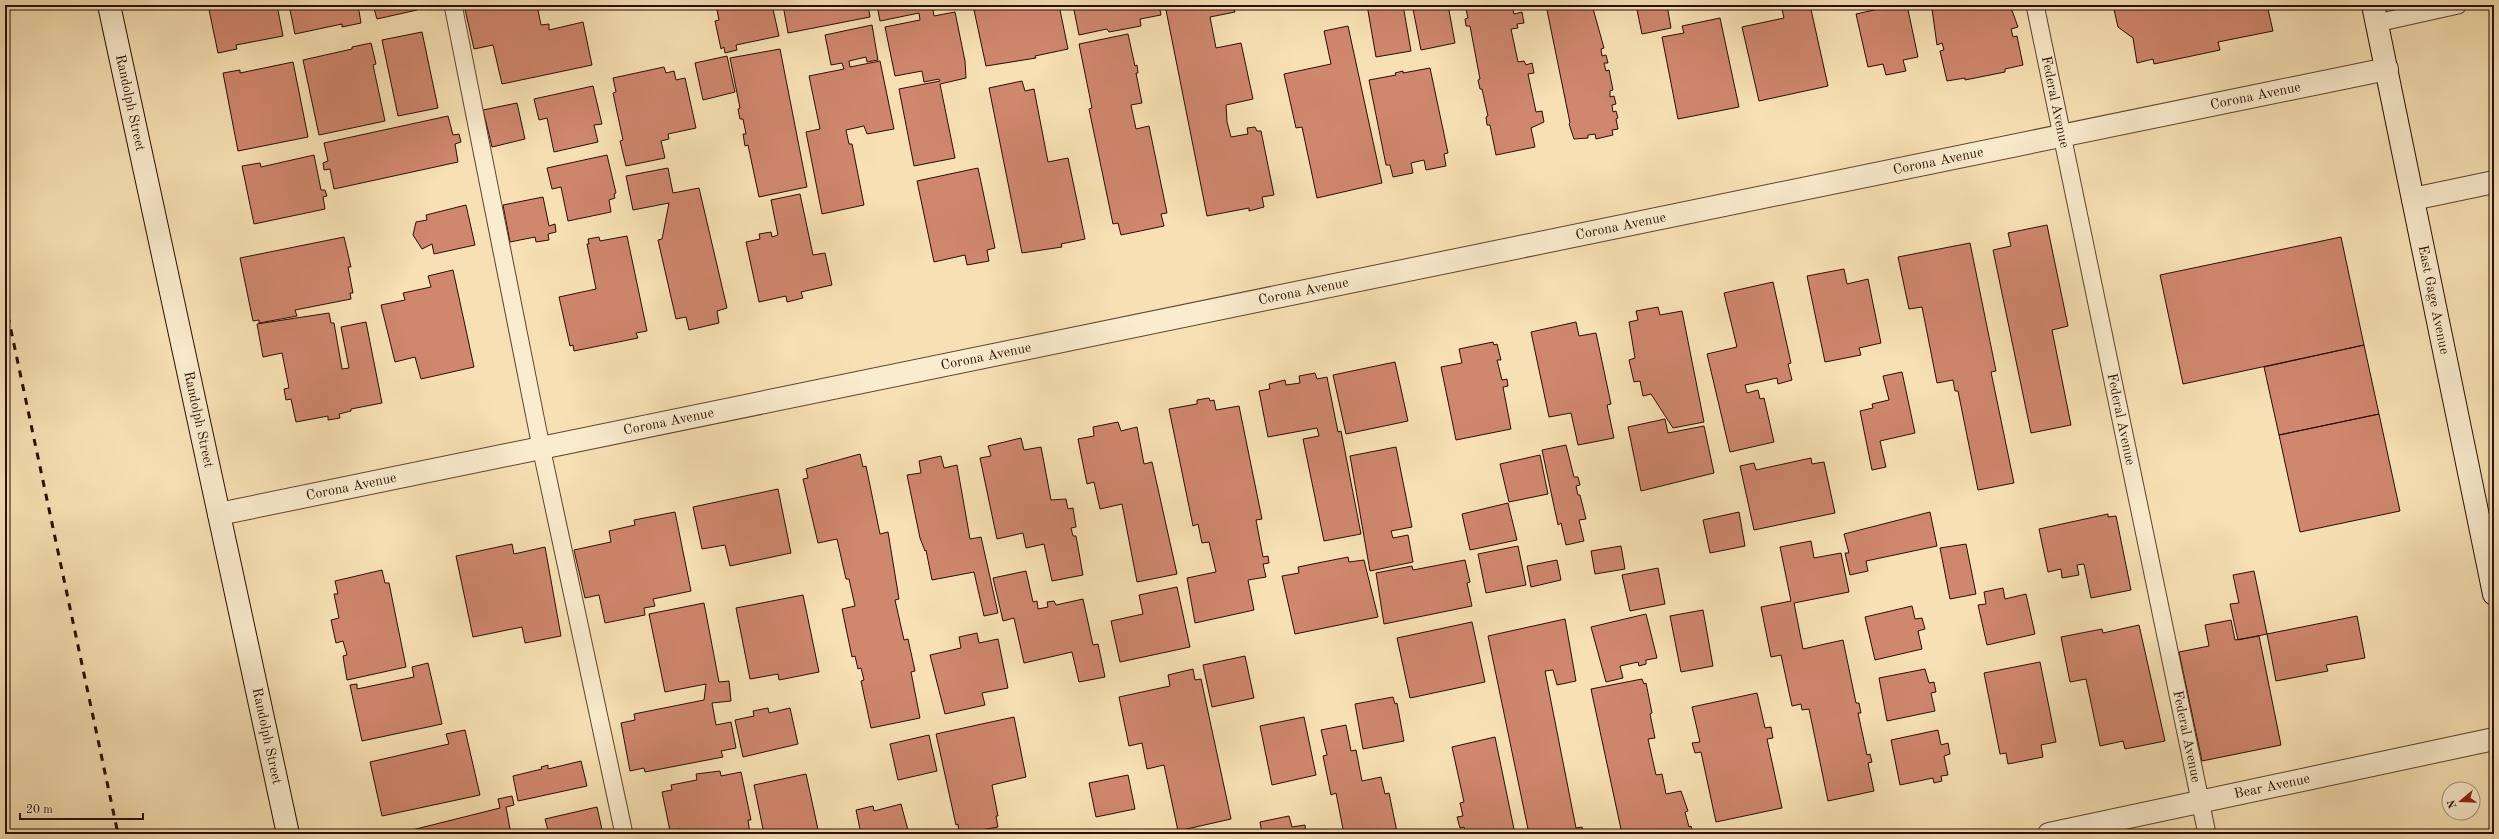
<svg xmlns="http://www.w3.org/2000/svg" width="2499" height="839" font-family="'Old Standard TT',serif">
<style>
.building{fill:#cf876d;stroke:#290d00}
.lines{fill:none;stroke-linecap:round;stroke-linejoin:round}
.lane-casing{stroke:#5c422d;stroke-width:19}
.street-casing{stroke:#5c422d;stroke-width:24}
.secondary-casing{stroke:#290d00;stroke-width:24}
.lane{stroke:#faecce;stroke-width:17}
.street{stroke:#faecce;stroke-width:22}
.secondary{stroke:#faecce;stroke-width:22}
.rail{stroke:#290d00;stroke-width:3;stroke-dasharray:7 7;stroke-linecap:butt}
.labels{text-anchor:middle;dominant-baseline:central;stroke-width:4;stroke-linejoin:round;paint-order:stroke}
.street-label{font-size:14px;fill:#290d00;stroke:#faecce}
</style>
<rect width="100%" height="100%" fill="#f7e1b4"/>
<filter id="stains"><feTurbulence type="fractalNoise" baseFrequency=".005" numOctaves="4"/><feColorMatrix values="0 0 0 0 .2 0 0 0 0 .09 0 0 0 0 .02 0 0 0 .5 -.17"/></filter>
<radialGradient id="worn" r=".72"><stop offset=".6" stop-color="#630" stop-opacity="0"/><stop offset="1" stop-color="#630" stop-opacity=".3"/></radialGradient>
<path class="building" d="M208,5H277L283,36L236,45L237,49L218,53Z
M289,5H358L361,23L342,27V24L295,34Z
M373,5H416L417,10L377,19Z
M464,5H537L541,25L549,24V30L583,22L592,65L502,84L493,45L474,49Z
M716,5H772L779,36L736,45L737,50L725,53L724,47L721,49L715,21L719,20Z
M783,5H868L870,17L788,33Z
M877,5H957L933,10L934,16L955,12L965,61L966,78L940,84L955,158L914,166L899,89L940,81L939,79L924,82L922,71L895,76L885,27L920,20L919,13L880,21Z
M997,5H1059L1068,49L1035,56L1036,58L986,66L974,10Z
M1073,5H1159L1161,15L1140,19L1141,26L1109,32L1107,29L1079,35Z
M1165,5H1233L1235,12L1210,17L1216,48L1241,43L1253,99L1226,105L1227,122L1231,137L1248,134L1247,128L1255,127L1257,131H1261L1274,195L1262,197L1264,207L1249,211V208L1207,216Z
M1367,5H1403L1411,51L1376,57Z
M1419,5H1448L1455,43L1421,50L1413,9L1419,8Z
M1465,5H1512L1514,14L1522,12L1524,23L1517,24L1518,28L1511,29L1518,62L1524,61L1526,65L1532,63L1534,73L1528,74L1536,112L1542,111L1544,122L1531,128L1535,147L1496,155L1490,125H1487L1486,117L1488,116L1482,89H1480L1478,80L1480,79L1470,26H1466L1465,19L1468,18Z
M1546,5H1592L1604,48L1601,49L1602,56L1606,55L1608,63H1604L1606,71L1609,70L1613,90L1610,91V97L1614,96L1616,104L1612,105L1613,112L1616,111L1618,118L1616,119L1618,129L1612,130L1613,135L1596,139L1595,134L1588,135V138L1574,139L1569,124L1570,123Z
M1636,5H1667L1671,28L1642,34Z
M1781,5H1810L1828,86L1759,101L1742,27L1784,18Z
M1897,5H1907L1918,57L1903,60L1906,71L1886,75L1883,64L1868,67L1856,14Z
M1948,5H2010L2018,27L2011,29L2013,37L2017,36L2023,65L2005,69V72L1965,80V78L1947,81L1940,51L1944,50L1942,43L1937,45L1932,9Z
M2113,5H2267L2273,31L2218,42L2220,50L2154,64L2153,59L2137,63L2133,38L2118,27Z
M1720,18L1739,107L1678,119L1662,37L1684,33L1682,26Z
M872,25L878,60L867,62L866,57L849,61L850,67L880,61L894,129L867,134L864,126L846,130L849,144H852L864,205L822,214L806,132L820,129L809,76L844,69L842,63L831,65L825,35Z
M1348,26L1382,183L1317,198L1302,127L1296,128L1284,74L1331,64L1324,31Z
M422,32L438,108L398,116L382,40Z
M1128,34L1135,66L1137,65L1138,73H1136L1142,103L1131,105L1136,129L1149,126L1167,213L1161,214L1164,226L1121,235L1118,223L1113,224L1089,109L1092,108L1079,44Z
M371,43L376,64L373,65L385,121L319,135L303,60L352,49V47Z
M780,49L807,187L759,197L748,145L745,146L743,134H746L743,119H740L738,109L740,108L730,58Z
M727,56L735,92L703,100L695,63Z
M293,62L308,137L238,151L223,73L240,70V73Z
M664,67L666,73L674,71L676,80L685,78L696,128L668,134L669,139L661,141L665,158L626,166L620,141L623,140L613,93L616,92L613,78Z
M1430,68L1448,153L1444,154L1446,166L1426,170L1424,160L1411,163L1413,173L1393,177L1390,165H1386L1369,80L1396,75L1395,73L1403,71V73Z
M1022,81L1025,91L1034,89L1048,162L1068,158L1085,239L1061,244L1062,247L1022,253L989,88Z
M593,86L602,124L594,125L598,142L554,152L547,118L539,120L534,99Z
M517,103L525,139L492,147L483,110Z
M448,116L453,135L459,134L461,142L455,144L458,162L334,189L330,169L324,170L323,163L328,161L324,143Z
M314,155L321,190H325L327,196L323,197L325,209L254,224L242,166L260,163L261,167Z
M607,155L616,193L614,194L615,198L609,200L611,212L568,221L561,187L552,189L547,168Z
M668,168L673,193L699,188L727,308L717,311L719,323L689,330L686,317L676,319L658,240L662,239L669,203L633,210L626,176Z
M978,168L995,248L987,250L989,261L967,265L965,255L934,262L917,181Z
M800,194L813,255L825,253L832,285L801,292L803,298L787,302L786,296L759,302L746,242L760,239L759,234L771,232L772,237L778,235L771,200Z
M543,197L549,226L555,224L556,232L548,234L549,240L536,242L535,237L510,242L503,205Z
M466,205L475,245L434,254L432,244L422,249L413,235L416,222L427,220L426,215Z
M2047,225L2068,326L2052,330L2071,425L2031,433L1993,250L2011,246L2008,233Z
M627,236L647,331L636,333L638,338L574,351L573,345L570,346L559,297L596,289L587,244H589L588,239L599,237L600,241Z
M344,237L351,267H348L353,293H350L351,299L295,310L297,316L259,323V320L253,321L240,258Z
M2341,237L2364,345L2183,384L2160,275Z
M1970,243L1996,371L1991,372L2014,483L1978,490L1958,391H1955L1953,380L1937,383L1922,307L1909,309L1898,257Z
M1844,269L1847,284L1868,279L1881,343L1859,348L1861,355L1825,362L1807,276Z
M453,270L474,367L421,379L415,357L395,362L381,305L405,300L403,293L431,287L428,276Z
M1773,282L1791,363L1788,364L1792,380L1778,384L1777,378L1745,385L1747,393L1758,390L1760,399L1764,398L1774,442L1730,452L1707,354L1737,347L1724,293Z
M1658,307L1660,315L1682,311L1704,422L1673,428L1651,394L1643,396L1640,381L1634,382L1629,360L1635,358L1629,322L1638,320L1636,311Z
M329,313L331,323H334L342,369L349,368L341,327L366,322L382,403L351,409V411L339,414L340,418L328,420V416L296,422L291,399L286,400L284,389L289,388L282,353L263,357L257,324Z
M1576,322L1579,336L1596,333L1611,404L1607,405L1614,438L1578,445L1571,413L1549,417L1531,332Z
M1493,342L1494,345L1497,344L1501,360H1497L1502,380L1507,379L1508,386L1503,387L1511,429L1456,440L1441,367L1462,363L1459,349Z
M2364,345L2379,414L2279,435L2264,367Z
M1395,362L1408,421L1346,434L1333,375Z
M1902,372L1915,433L1880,441L1886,467L1872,470L1860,411L1873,408L1872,404L1889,400L1883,376Z
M1315,373L1317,379L1327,377L1338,432L1341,431L1361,534L1324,541L1303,439L1319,436L1317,428L1268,437L1259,391L1270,389L1269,384L1285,380L1286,385L1300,383L1299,376Z
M1209,398L1210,401L1214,400L1216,410L1239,406L1262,519L1256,520L1263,557L1268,556L1269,563L1263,564L1266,577L1248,580L1254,610L1195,623L1187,578L1216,572L1209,542L1202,543L1198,524L1193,526L1169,409L1197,404V400Z
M2379,414L2400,511L2300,532L2279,435Z
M1665,419L1668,433L1704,426L1714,473L1641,491L1628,427Z
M1118,422L1121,431L1137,427L1144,464L1152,462L1177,574L1137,582L1122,504L1100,509L1094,482L1087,484L1078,439L1094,436L1093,427Z
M1021,438L1024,450L1041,447L1051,500L1066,499L1068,509L1073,508L1076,527L1071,528L1073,536H1076L1083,575L1052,581L1044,544L1026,548L1023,533L997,539L980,458L991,456L988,446Z
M1566,445L1574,477H1578L1580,485L1576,486L1578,495H1580L1586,519L1579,520L1584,541L1566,545L1561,523L1558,525L1542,450Z
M1396,447L1412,527L1391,531L1393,538L1408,535L1413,562L1370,571L1350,456Z
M860,454L863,467L866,466L880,534L888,532L899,599L895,600L904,640L908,639L915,671L911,672L920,718L871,728L861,681L864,680L861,668L858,669L855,656L852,657L842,609L855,606L849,579H846L837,539L818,543L803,479L808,478L806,469Z
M1540,455L1548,494L1509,502L1500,464Z
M941,456L944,468L957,465L970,539L981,537L998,613L984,616L974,572L932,580L926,550L925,551L920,538L907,475L921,473L919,461Z
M1811,458L1812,464L1824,462L1835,513L1754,530L1740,466L1754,463L1756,470Z
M778,489L791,553L730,566L725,545L702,549L693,507Z
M1508,503L1517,540L1470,550L1462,514Z
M675,512L691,591L653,599L655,606L644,608L645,615L605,623L599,595L585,598L574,550L611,542L609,531L635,525L634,520Z
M1739,512L1745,546L1710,553L1703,520Z
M1930,512L1937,546L1866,561L1868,571L1850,575L1845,553H1849L1844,534Z
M2108,514V517L2116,516L2131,590L2091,598L2084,564L2077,565L2079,575L2062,578L2061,569L2048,572L2039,529Z
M1811,541L1814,558L1841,553L1849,592L1794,603L1803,649L1843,640L1856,703H1859L1861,713H1858L1867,755L1870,754L1872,762L1868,763L1874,791L1828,801L1809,709L1802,710L1801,704L1792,706L1781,655L1771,657L1761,607L1791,601L1780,547Z
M512,544L514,554L545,547L561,636L525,643L522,627L473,637L456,556Z
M1966,544L1976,594L1950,599L1940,548Z
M1518,546L1526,585L1486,593L1478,554Z
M1621,546L1625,569L1595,574L1591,551Z
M1348,557L1349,562L1364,560L1378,617L1295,634L1282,576L1299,573L1298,567Z
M1465,560L1470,582L1467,583L1472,606L1384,624L1376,573L1412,566L1413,570Z
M1557,560L1561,580L1531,587L1527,566Z
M1658,568L1665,604L1630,611L1622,575Z
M382,570L385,583H389L406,667L347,680L343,656L347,655L343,641L336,643L331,620L339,618L334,594H338L335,581Z
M1026,571L1033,602L1037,601L1038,609L1048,607L1047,602L1054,601L1056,605L1083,599L1093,645L1098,644L1105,677L1079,682L1072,652L1024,663L1014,618L1003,621L993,578Z
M2254,571L2267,634L2238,640L2230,604L2239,603L2233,575Z
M1177,587L1190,647L1120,662L1111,621L1143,614L1139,595Z
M2003,588L2005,599L2026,594L2035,634L1987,645L1978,605L1986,604L1984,592Z
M803,595L819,672L779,680L778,674L750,679L736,608Z
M704,603L719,682L729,681L731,701L712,703L716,725L731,722L736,748L721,751L723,757L645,772L644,768L630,771L621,723L635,720L634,714L704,700L706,684L665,692L649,614Z
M1912,606L1915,619L1922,618L1925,629L1918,631L1922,649L1875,660L1865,617Z
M1703,610L1713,666L1681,672L1670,616Z
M1646,614L1657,658L1646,660V664L1639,666L1638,662L1620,666L1623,678L1606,682L1591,627Z
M2357,616L2365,658L2326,665L2328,671L2276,681L2267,634Z
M1565,619L1576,681L1557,685L1553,670L1545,671L1576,828L1582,827L1584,834H1529L1488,636Z
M2231,620L2235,640L2259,636L2281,745L2202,761L2179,652L2209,646L2205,625Z
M1472,622L1485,682L1410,698L1397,638Z
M2139,625L2165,741L2125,749L2123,741L2100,746L2086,679L2070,682L2061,637L2102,629L2103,633Z
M977,633L979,643L998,639L1008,688L982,693L985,705L945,714L930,655L961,648L959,637Z
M1245,656L1254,698L1212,707L1203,665Z
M2040,662L2056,742L2041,745L2043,757L2008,764L2006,753L2000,754L1984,673Z
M428,663L442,724L362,741L350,685L357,684V689L414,677L412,667Z
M1193,669L1195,680L1201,679L1231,819L1178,831L1164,765L1147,769L1142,743L1129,746L1119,697L1170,686L1168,675Z
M1925,669L1929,683L1934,682L1936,692L1931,693L1935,711L1887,721L1879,678Z
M1642,679L1644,684L1646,683L1652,713L1650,714L1655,738L1648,739L1656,775L1662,774L1666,794L1681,791L1688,811L1685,812L1689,827L1691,826L1693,834H1622L1591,689Z
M1757,693L1765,728L1771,727L1773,738L1767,739L1782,808L1716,822L1701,752L1695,753L1692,743L1700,742L1692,707Z
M1393,697L1395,704L1397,703L1404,741L1363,749L1355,704Z
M768,708L769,713L790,708L798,744L743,757L735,720L754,716L753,711Z
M1014,717L1026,777L992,785L998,816H996L998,827L959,834L958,824L956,825L936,734Z
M1304,717L1316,775L1272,785L1260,726Z
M1346,725L1351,751L1356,750L1362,781L1381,777L1385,794L1389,793L1397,832L1409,830L1410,834H1344L1336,793L1331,795L1323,756L1327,755L1321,730Z
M465,730L480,795L382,816L370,762L449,744L446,734Z
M1938,730L1941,745L1948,743L1950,754L1944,756L1948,775L1941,776L1942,781L1934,783L1933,778L1900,785L1891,740Z
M929,735L937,771L898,780L890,744Z
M1495,737L1515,834H1466L1464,827L1460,828L1457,817L1463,816L1460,803L1464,802L1452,747Z
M581,761L587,786L518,801L513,776L542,769L541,767L548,765V769Z
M720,771L721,776L741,772L751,820H748L750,834H682L680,829L670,831L662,792L672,790L671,785L697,780L696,774Z
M806,774L819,834H764L754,785Z
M1128,775L1135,809L1096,817L1089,783Z
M512,796L514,805L506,807L511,834H396L500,808L498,799Z
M901,804L909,834H861L856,810L873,806L874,811Z
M597,807L603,834H549L545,819Z
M1289,816L1292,827L1305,825L1306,834H1262L1260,822Z"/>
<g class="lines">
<g class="lane-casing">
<g id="lane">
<path d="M453,5L541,447L624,834"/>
<path id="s1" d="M2035,5L2207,834"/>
<path d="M2377,23L2458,5"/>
</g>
</g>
<g class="street-casing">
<g id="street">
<path d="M2413,199L2494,182"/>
<path id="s2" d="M219,514L2387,69"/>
<path id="s3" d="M2049,834L2494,739"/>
</g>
</g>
<g class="secondary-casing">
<g id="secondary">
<path id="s4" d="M109,5L288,834"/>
<path id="s5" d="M2373,5L2494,594"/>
</g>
</g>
<use href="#lane" class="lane"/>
<use href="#street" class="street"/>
<use href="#secondary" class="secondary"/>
<path class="rail" d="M5,302L118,834"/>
</g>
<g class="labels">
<g class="street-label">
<text stroke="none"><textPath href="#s2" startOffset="2079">Corona Avenue</textPath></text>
<text stroke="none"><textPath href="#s1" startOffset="99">Federal Avenue</textPath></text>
<text stroke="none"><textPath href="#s4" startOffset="100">Randolph Street</textPath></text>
<text stroke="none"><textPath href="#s2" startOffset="1755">Corona Avenue</textPath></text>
<text stroke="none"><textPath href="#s2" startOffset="1431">Corona Avenue</textPath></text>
<text stroke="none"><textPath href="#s2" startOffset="1107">Corona Avenue</textPath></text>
<text stroke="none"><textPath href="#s5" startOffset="301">East Gage Avenue</textPath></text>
<text stroke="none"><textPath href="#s2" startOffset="783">Corona Avenue</textPath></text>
<text stroke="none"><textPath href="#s4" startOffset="424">Randolph Street</textPath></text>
<text stroke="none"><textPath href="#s1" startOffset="423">Federal Avenue</textPath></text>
<text stroke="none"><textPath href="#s2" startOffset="459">Corona Avenue</textPath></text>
<text stroke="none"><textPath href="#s2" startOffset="135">Corona Avenue</textPath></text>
<text stroke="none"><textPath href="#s4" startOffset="748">Randolph Street</textPath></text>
<text stroke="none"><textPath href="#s1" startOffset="747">Federal Avenue</textPath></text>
<text stroke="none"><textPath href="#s3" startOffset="228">Bear Avenue</textPath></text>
</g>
</g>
<rect width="2499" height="839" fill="none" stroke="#f7e1b4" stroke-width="20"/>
<rect x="6" y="6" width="2487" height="827" fill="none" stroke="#290d00" stroke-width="2"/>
<rect x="10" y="10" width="2479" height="819" fill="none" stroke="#290d00"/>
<g transform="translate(2461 801) rotate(251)"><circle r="19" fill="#faecce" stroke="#a6937c"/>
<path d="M0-3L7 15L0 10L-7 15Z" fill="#8f2418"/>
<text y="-6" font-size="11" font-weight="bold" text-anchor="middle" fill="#290d00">N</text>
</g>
<path d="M20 813v6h123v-6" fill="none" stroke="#290d00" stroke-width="2"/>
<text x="26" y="813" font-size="12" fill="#290d00" stroke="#faecce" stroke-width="3" paint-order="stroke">20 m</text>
<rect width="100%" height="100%" filter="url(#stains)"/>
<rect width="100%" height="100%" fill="url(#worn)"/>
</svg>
